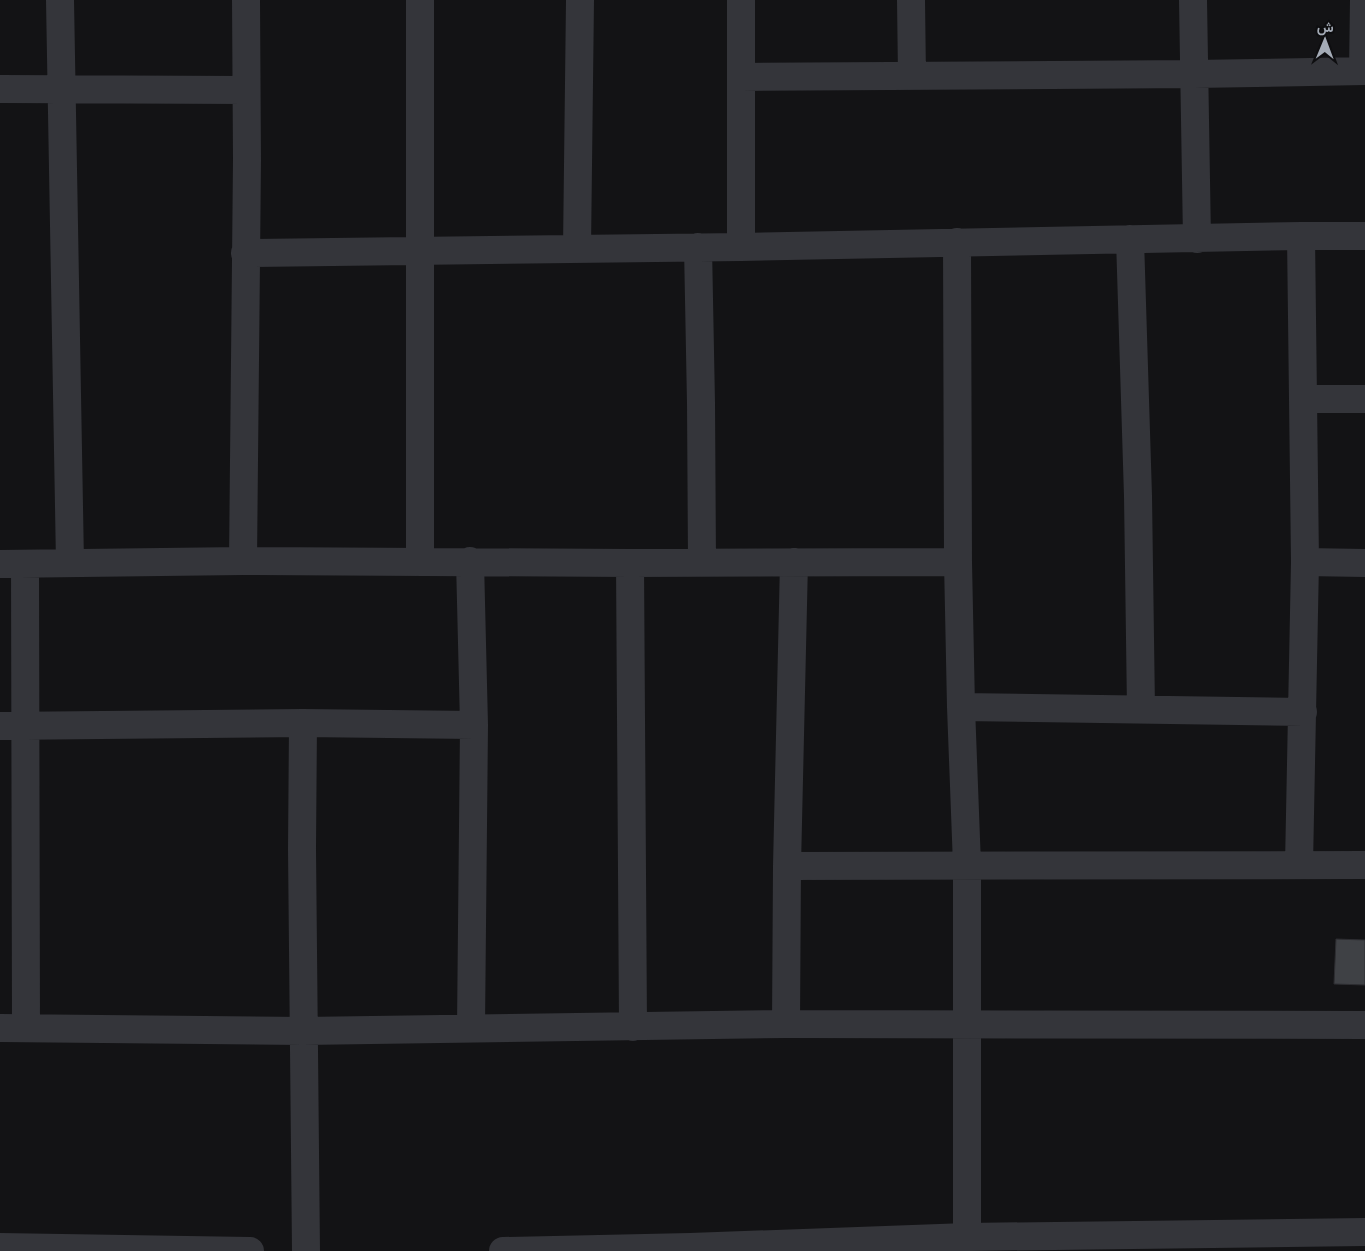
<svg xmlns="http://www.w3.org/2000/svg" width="1365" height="1251" font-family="'PT Sans',Vazirmatn,sans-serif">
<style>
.building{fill:#3f4145;stroke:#2d2d31}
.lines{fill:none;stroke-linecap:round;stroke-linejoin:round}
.minor{stroke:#34353a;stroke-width:28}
</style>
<rect width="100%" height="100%" fill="#131315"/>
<path class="building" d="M1336,939L1365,940V985L1334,984Z"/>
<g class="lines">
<path class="minor" d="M60,0L70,563
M741,0V247
M911,0L912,76
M1193,0L1197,239
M1363,71L1364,0
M742,77L1194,74L1365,71
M0,89L246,90
M1130,239L1138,496L1141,709
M957,242L958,562L961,707L967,865V1237
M698,247L701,403L702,562
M577,248L580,0
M245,253L741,247L1301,236H1365
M1304,399H1365
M243,561L247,160L246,0
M420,561V0
M470,561L474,725L471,1027
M1305,562L1365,563
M630,563L633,1027
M0,564L243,561L630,563L958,562
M25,564L26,1028
M961,707L1303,712
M303,723L302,849L306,1251
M0,726L303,723L474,725
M1299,865L1305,562L1301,236
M787,866L1365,865
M786,1024L787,866L794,562
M0,1028L303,1031L786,1024L1365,1025
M0,1247L250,1251
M503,1251L690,1247L967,1237L1365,1232"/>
</g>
<g transform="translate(1325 40) rotate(1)" stroke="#0e0e10" stroke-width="4" paint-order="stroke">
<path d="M0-4L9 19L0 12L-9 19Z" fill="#a4abb6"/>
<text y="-8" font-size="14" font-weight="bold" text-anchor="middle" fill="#a4abb6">ش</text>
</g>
</svg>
